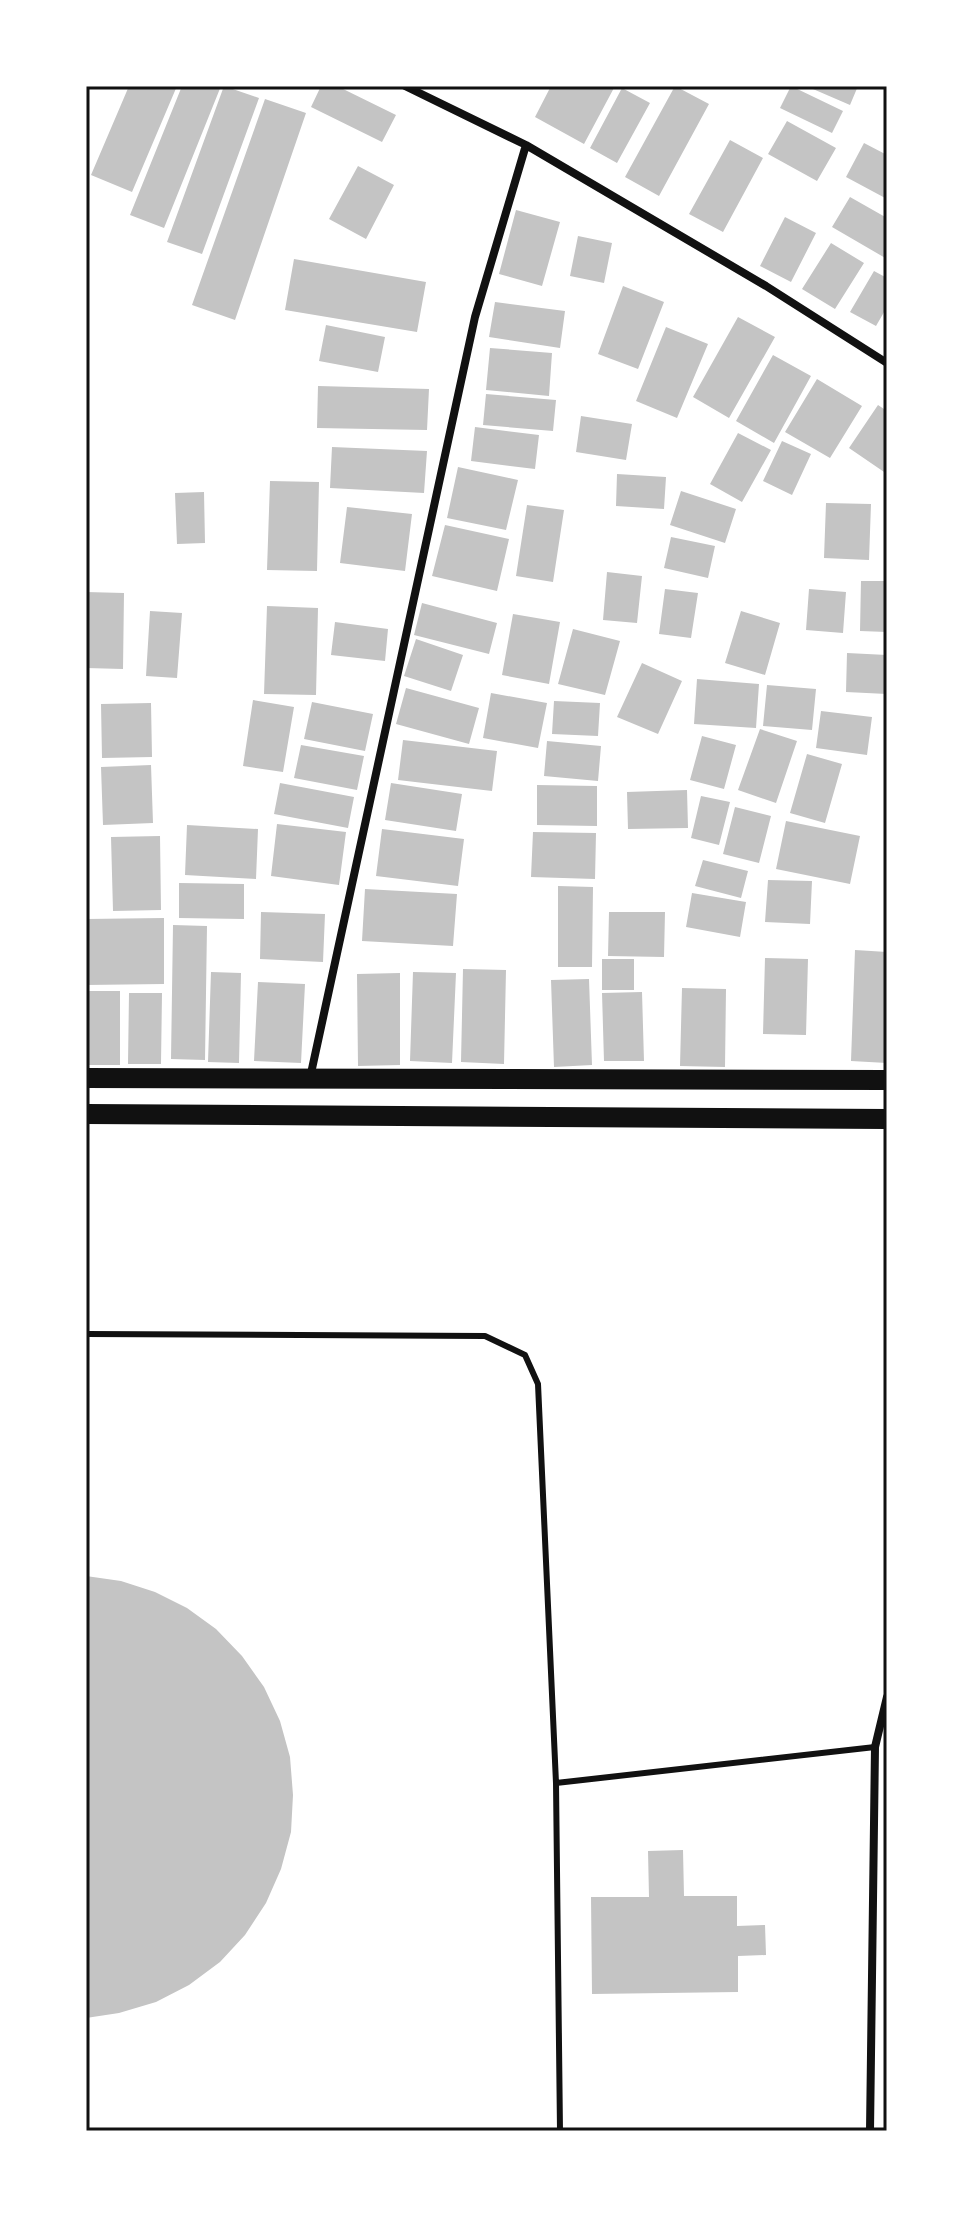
<svg xmlns="http://www.w3.org/2000/svg" width="973" height="2217" font-family="Arial,sans-serif">
<style>
.building{fill:#c4c4c4}
.lines{fill:none;stroke-linecap:round;stroke-linejoin:round}
.service{stroke:#111;stroke-width:6}
.minor{stroke:#111;stroke-width:8}
.primary{stroke:#111;stroke-width:20}
.neatline{fill:none;stroke:#111;stroke-width:3}
</style>
<rect width="100%" height="100%" fill="#fff"/>
<path class="building" d="M129,86H177L132,192L91,175Z
M182,86H221L164,228L130,215Z
M224,86L259,98L202,254L167,242Z
M321,86H337L396,115L382,142L311,107Z
M551,86H615L584,144L535,117Z
M675,86L709,104L659,196L625,177Z
M791,86L843,111L832,133L780,108Z
M806,86H858L850,105Z
M622,88L650,103L617,163L590,148Z
M265,99L306,113L235,320L192,305Z
M787,121L836,148L817,181L768,154Z
M730,140L763,158L723,232L689,214Z
M864,143L887,155V199L846,177Z
M358,166L394,185L366,239L329,219Z
M850,197L887,218V259L832,227Z
M516,210L560,222L542,286L499,274Z
M785,217L816,233L791,282L760,266Z
M578,236L612,243L604,283L570,276Z
M831,243L864,263L835,309L802,289Z
M294,259L426,282L417,332L285,310Z
M874,271L887,278V307L876,326L850,312Z
M623,286L664,302L638,369L598,354Z
M495,302L565,311L560,348L489,337Z
M738,317L775,337L729,418L693,397Z
M326,325L385,337L378,372L319,361Z
M666,327L708,344L677,418L636,401Z
M490,348L552,353L549,396L486,390Z
M773,355L811,376L774,443L736,421Z
M817,379L862,406L830,458L785,432Z
M318,386L429,389L427,430L317,428Z
M486,394L556,400L553,431L483,425Z
M878,405L887,411V474L849,448Z
M581,416L632,424L626,460L576,452Z
M475,427L539,435L535,469L471,461Z
M738,433L771,450L742,502L710,484Z
M782,441L811,454L792,495L763,481Z
M332,447L427,451L424,493L330,488Z
M458,467L518,480L506,530L447,518Z
M617,474L666,477L664,509L616,506Z
M270,481L319,482L317,571L267,570Z
M681,491L736,509L725,543L670,525Z
M204,492L205,543L177,544L175,493Z
M826,503L871,504L869,560L824,558Z
M527,505L564,510L553,582L516,576Z
M347,507L412,514L405,571L340,563Z
M445,525L509,539L497,591L432,576Z
M671,537L715,546L708,578L664,568Z
M607,572L642,576L637,623L603,620Z
M861,581H887V632L860,631Z
M665,589L698,593L691,638L659,634Z
M809,589L846,592L843,633L806,630Z
M86,592L124,593L123,669L86,668Z
M422,603L497,623L489,654L414,635Z
M267,606L318,608L316,695L264,694Z
M150,611L182,613L177,678L146,676Z
M741,611L780,623L765,675L725,663Z
M513,614L560,622L549,684L502,675Z
M335,622L388,629L385,661L331,655Z
M573,629L620,641L605,695L558,684Z
M416,639L463,655L451,691L404,676Z
M847,653L887,655V694L846,692Z
M642,663L682,681L658,734L617,717Z
M697,679L759,684L756,728L694,724Z
M767,685L816,689L812,730L763,726Z
M406,688L479,708L469,744L396,724Z
M491,693L547,703L538,748L483,738Z
M253,700L294,707L283,772L243,766Z
M554,701L600,703L598,736L552,734Z
M312,702L373,714L365,751L304,739Z
M151,703L152,757L102,758L101,704Z
M821,711L872,717L867,755L816,748Z
M760,729L797,741L776,803L738,790Z
M702,736L736,745L724,789L690,780Z
M403,740L497,751L492,791L398,780Z
M547,741L601,746L598,781L544,776Z
M301,745L364,756L357,790L294,778Z
M807,754L842,764L825,823L790,813Z
M151,765L153,823L103,825L101,767Z
M280,783L354,797L348,828L274,814Z
M391,783L462,794L456,831L385,820Z
M537,785L597,786V826L537,825Z
M687,790L688,828L628,829L627,792Z
M701,796L730,802L719,845L691,838Z
M735,807L771,816L759,863L723,854Z
M786,821L860,836L850,884L776,869Z
M277,824L346,832L339,885L271,876Z
M187,825L258,829L256,879L185,875Z
M382,829L464,839L458,886L376,876Z
M533,832L596,833L595,879L531,877Z
M160,836L161,910L113,911L111,837Z
M703,860L748,871L741,898L695,886Z
M768,880L812,881L810,924L765,922Z
M179,883L244,884V919L179,918Z
M558,886L593,887L592,967H558Z
M365,889L457,894L453,946L362,941Z
M692,893L746,902L740,937L686,927Z
M261,912L325,914L323,962L260,959Z
M609,912H665L664,957L608,956Z
M164,918V984L86,985V919Z
M173,925L207,926L205,1060L171,1059Z
M855,950L887,952V1063L851,1061Z
M765,958L808,959L806,1035L763,1034Z
M602,959H634V990H602Z
M463,969L506,970L504,1064L461,1062Z
M211,972L241,973L239,1063L208,1062Z
M413,972L456,973L452,1063L410,1061Z
M400,973V1065L358,1066L357,974Z
M589,979L592,1065L554,1067L551,980Z
M258,982L305,984L301,1063L254,1061Z
M682,988L726,989L725,1067L680,1066Z
M86,991H120V1065H86Z
M642,992L644,1061H604L602,993Z
M129,993H162L161,1064H128Z
M86,1576L121,1581L155,1592L187,1608L216,1629L242,1656L264,1687L280,1721L290,1757L293,1795L291,1832L281,1869L266,1903L245,1935L220,1962L189,1985L156,2002L119,2013L86,2018Z
M683,1850L684,1896H737V1926L765,1925L766,1955L738,1956V1992L592,1994L591,1897H649L648,1851Z"/>
<g class="lines">
<path class="service" d="M86,1334L485,1336L525,1355L538,1384L556,1783L560,2131
M556,1783L875,1747"/>
<path class="minor" d="M405,86L526,145L766,286L887,363
M310,1078L475,317L526,145
M870,2131L875,1747L887,1697"/>
<path class="primary" d="M86,1078L887,1080
M86,1114L887,1119"/>
</g>
<rect width="973" height="2217" fill="none" stroke="#ffffff" stroke-width="176"/>
<rect x="88" y="88" width="797" height="2041" class="neatline"/>
</svg>
